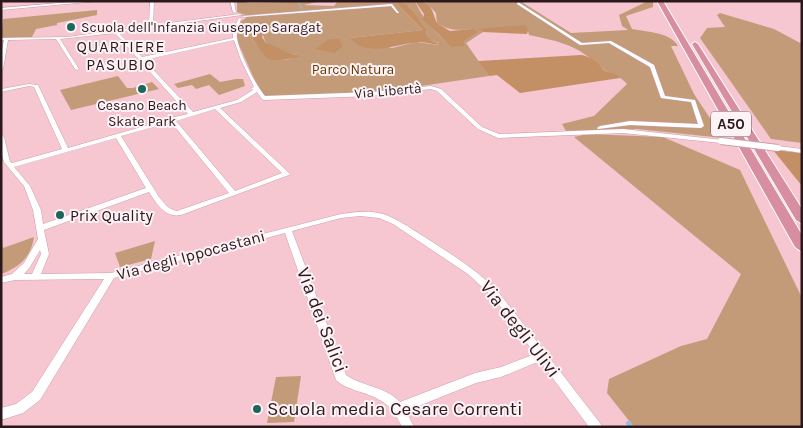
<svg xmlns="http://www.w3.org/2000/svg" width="803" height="428" font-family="Karla,sans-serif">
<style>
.green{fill:#c39b78;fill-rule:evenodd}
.forest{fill:#c29064}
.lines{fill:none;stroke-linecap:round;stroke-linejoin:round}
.stream-far1{stroke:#89c1ed;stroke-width:1}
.stream{stroke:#89c1ed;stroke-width:4}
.minor-casing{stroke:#cd9eaa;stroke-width:1}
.highway-casing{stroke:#fff;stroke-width:2}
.minor{fill:#fff;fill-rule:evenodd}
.highway{fill:#d78ea1;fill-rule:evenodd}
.minor-bridge-casing{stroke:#cd9eaa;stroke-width:8;stroke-linecap:butt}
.minor-bridge{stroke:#fff;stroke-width:6}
.poi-dot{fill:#1d665c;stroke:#fdf2f5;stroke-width:2}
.labels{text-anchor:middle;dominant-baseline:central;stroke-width:4;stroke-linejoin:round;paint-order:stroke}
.far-poi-label{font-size:14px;fill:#2a181d;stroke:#fdf2f5;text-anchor:start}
.far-park-label{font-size:14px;fill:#683900;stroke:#fdf2f5}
.far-street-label{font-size:14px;fill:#2a181d;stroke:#fdf2f5}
.shield{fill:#fdf2f5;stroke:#69595e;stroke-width:1}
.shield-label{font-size:15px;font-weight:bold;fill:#2a181d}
.far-quarter-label{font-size:16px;letter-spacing:1px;fill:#2a181d;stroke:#fdf2f5}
.poi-label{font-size:16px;fill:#2a181d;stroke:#fdf2f5;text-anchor:start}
.street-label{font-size:16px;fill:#2a181d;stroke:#fdf2f5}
.near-street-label{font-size:19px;fill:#2a181d;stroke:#fdf2f5}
.near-poi-label{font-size:19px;fill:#2a181d;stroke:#fdf2f5;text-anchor:start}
</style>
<rect width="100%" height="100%" fill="#f6c6d1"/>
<path class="green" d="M237,1L250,3L321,1L304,5L334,6L338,1H415C422,17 435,35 451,44L464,41L479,32C464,25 458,36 437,23L436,13L425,1H520L571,33L628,30L622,26L619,15L648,1H653V7L626,16L632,29C647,32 670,32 678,46H671L694,94L723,138L637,129L566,131L562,124L594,116L627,84C620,75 610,76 602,68C577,45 562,42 529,35L528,31L478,29L483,32L466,43L489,76L380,92L266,97L260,92L236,38L241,21L246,18L245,15L237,12ZM399,6H409C416,14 419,22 427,29L426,34L432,41L439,43V45L416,42L392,48L350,38L423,30ZM258,23L266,43L285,53L298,55C281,68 261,52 252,39L255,30L253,26Z
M97,10V15L57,23V25L36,29L32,37L1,38L3,19Z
M720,13L774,29L802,44V143L771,139L700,38L707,28L725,27L717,15Z
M210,74L220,82L236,79H243L245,86L219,95L209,85L196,89L192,85L178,88L174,84Z
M118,76L127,88H133L152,82L159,89L71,110L60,90Z
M587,134L663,137L740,170L802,298V427H634L607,393L609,379L681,346L707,339L741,274L574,137Z
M1,233L3,248L34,237C31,257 20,267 1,274Z
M155,241L151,259L120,267L115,253Z
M301,376L294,422L267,423L276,377Z"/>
<path class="forest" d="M415,1C433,1 431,10 437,23L450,31L473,29L479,32L464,41V46L452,47L423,20L424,14Z
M402,2C414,7 417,20 427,29L426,34L432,41L443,45C434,45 427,42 419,42C396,44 367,58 350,38L423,30L398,5L397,3Z
M265,22L263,26L264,29L262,37L266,43C277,46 285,54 298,55L299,57C264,64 270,61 252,39L255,30L253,27L258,23Z
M526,25L528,31L527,34L483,32L477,29Z
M332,39H339L343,46L335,53L316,49L327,40Z
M581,55C592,57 596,61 602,68C606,74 616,72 620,78L520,93L497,75L489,76L478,61Z
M773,150L802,153V186Z"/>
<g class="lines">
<path class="stream-far1" d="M298,1L302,9"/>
<path class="stream" d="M628,423L631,427"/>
<g class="minor-casing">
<path id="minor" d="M4,1H9L1,4V2Z
M83,1H99L1,10V8Z
M150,1H154L153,25L240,14L242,15L118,32L142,57L233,38V30L239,18H241C240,24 236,31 237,38C239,52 256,86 265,96L372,92L431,86L441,89L482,127L499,134L623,129L723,140L724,141L721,143L623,133L498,138L478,129L437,91L431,89L372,96L264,100L262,99L257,92L241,102L220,108L289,173L290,174L289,175L181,215C165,218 157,204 149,192L44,230L49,254L41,274L111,273L341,214C355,212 369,210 383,214C398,219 410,228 423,236C451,254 478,270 500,294L600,423L602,427H589L540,361L501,377L476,383L406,411L414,427H402C392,404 380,398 357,391C350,388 342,386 336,380L285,233L114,278L40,400L23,413L1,420V408L16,404L32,392L104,279L15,280L1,283V277L12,274L24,263L38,239L33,210L24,186L4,162L1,151V135L4,137L10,162L12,163L62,149L34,87L29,86L1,92V89L29,84L38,85L68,148L169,119L170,118L188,114L115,33L60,39L79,69L77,70L75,69L56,39L8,40L3,69L1,70V55L4,40H1V38L67,37L149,26ZM234,40L241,60L254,87L251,88L253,90L237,100L193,112L144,60ZM215,109L282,173L235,191L176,121ZM171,122L229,193L177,211C169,210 164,203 159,197L121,136ZM116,138L146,188L43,224L41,210L30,186L14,167ZM360,216L379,218L393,224L468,274L494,298L535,354L501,367L475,373L400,402C385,386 363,387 346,375L292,231L341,218ZM40,250L41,254L32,274H24L30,267Z
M230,1H234L236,13L233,12Z
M518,2L582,43L611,41L654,65L665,96L695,100L704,126L701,128L630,125L598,129L597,128L600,126L630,121L698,124L691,102L661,98L650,67L609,43L580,45L517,4Z
M392,4L399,13H397L391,6L244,17L242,16Z
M778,146L802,149V153L776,149L775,148Z"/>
</g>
<g class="highway-casing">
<path id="highway" d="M657,1H663L802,235V252L795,247Z
M695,42L698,44L802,209V224L796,220L692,44Z"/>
</g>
<use href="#minor" class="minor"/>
<use href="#highway" class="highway"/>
<g class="minor-bridge-casing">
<path id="minor-bridge" d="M721,141L778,148"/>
</g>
<use href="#minor-bridge" class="minor-bridge"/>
</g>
<g class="poi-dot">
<circle cx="71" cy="27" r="5"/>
<circle cx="142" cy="89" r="5"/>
<circle cx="60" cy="215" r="5"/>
<circle cx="257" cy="409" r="5"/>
</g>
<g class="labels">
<g class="far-poi-label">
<text x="81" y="27">Scuola dell'Infanzia Giuseppe Saragat</text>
<text x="142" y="105" text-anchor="middle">Cesano Beach<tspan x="142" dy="16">Skate Park</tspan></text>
</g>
<g class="far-park-label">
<text x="353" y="69">Parco Natura</text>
</g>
<g class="far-street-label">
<text transform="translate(388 91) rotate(-5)">Via Libertà</text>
</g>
<rect class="shield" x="711" y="111.5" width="40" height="25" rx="4"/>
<g class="shield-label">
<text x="731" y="124">A50</text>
</g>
<g class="far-quarter-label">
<text x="121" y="46">QUARTIERE<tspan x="121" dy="18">PASUBIO</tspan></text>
</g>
<g class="poi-label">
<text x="70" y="215">Prix Quality</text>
</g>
<g class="street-label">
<text transform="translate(191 255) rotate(-15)">Via degli Ippocastani</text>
</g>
<g class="near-street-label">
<text transform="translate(322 320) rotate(69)">Via dei Salici</text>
<text transform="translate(520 329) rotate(52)">Via degli Ulivi</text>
</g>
<g class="near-poi-label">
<text x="267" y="409">Scuola media Cesare Correnti</text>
</g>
</g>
<rect width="803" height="428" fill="none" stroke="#2a181d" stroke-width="5"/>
</svg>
